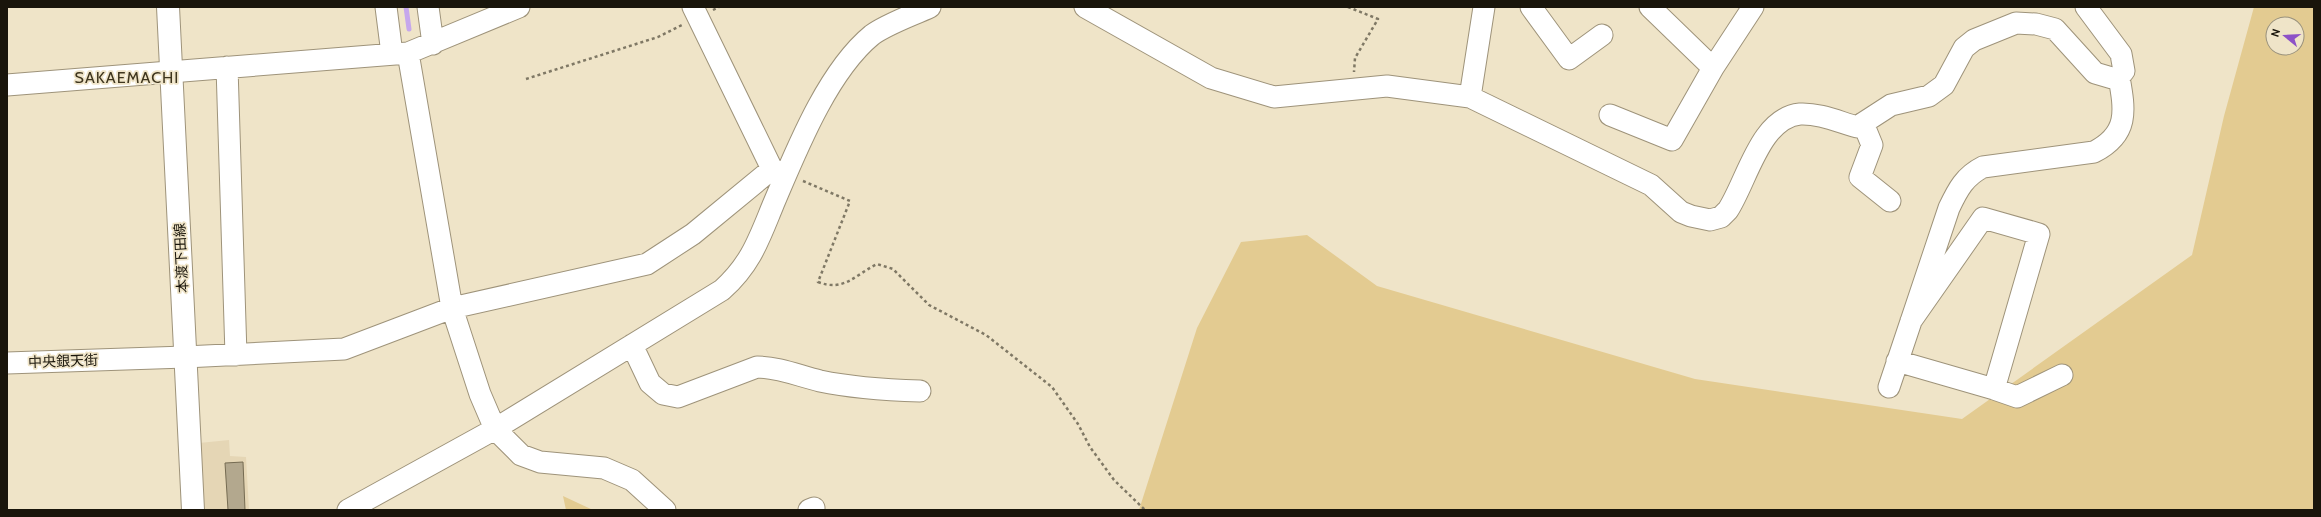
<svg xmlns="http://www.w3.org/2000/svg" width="2321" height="517" font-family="Cabin,'Noto Sans JP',sans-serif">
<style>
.built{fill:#e5d6b5}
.green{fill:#e3cb91;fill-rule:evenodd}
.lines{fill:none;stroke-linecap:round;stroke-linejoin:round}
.stream{stroke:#c6a7ec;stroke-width:5}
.building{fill:#b3a88e;stroke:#756b52}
.minor-casing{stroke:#9e937a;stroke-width:23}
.major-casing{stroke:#9e937a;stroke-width:24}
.path{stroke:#7f7865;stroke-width:2.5;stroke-dasharray:3 3;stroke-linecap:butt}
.minor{stroke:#fff;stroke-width:21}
.major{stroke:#fff;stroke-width:22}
.labels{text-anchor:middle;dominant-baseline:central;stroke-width:3.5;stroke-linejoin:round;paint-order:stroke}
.street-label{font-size:14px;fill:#19150b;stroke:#efe4c8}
.quarter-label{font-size:16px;letter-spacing:1px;fill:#3e351e;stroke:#efe4c8}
</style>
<rect width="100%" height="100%" fill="#efe4c8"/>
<path class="built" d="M229,440L230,456L246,457L249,510H203L199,443Z"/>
<path class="green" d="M2254,7H2314V510H1139L1197,328L1241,242L1307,235L1377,286L1695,379L1962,419L2192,255L2224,116ZM2273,24H2297V48H2273Z
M563,496L593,510H566Z"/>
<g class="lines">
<path class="stream" d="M406,7L409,29"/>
</g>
<path class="building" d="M243,462L245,510H228L225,463Z"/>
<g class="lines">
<g class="minor-casing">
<path id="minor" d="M386,7L392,54
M428,7L433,44
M693,7L772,169L784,174
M1085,7L1211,78L1274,97L1387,86L1470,97L1651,185L1681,212L1691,216L1710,220L1721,217L1728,210C1747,181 1760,118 1800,114C1819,113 1839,122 1857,127L1891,105L1929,96L1944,85L1964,48L1974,40L2016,23L2036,24L2055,29L2095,73L2112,78L2119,77L2124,71L2121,54L2086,7
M1531,7L1569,59L1602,35
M408,53L452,308L480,394L495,429L521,455L540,462L604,468L632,480L665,510
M227,67L236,355
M1713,68L1753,7
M7,85L408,53L519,7
M1470,97L1484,7
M1610,115L1672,140L1713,68L1650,7
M1863,123L1872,145L1860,177L1890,201
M632,345L650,383L663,394L678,397L757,367C779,367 799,376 820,381C853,388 886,390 920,391
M1897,361L1994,389L2039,234L1983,218L1911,321
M7,363L185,357L344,349L452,308L647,264L693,234L772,169
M1889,387L1949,208C1958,189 1965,176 1983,167L2094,152C2129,134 2125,111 2119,77
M1994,389L2017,397L2062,375
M348,510L495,429L722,290C751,264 759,239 773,205C796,151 827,72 872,35C887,24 913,15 930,7
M809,510L814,508"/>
</g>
<g class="major-casing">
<path id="major" d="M168,7L193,510"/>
</g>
<path class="path" d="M1348,7L1378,19L1355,58L1354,72
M713,10L719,7
M526,79L658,37L682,25
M803,181L850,201L818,282C844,292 855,275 877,264L893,269L929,305L986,335L1052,387L1078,424L1090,447L1114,480L1145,510"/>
<use href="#minor" class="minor"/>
<use href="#major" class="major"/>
</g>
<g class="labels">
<g class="street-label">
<text transform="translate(181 258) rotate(-93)">本渡下田線</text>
<text transform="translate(63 361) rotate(-2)">中央銀天街</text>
</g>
<g class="quarter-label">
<text x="127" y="77">SAKAEMACHI</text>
</g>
</g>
<rect width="2321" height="517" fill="none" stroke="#19150b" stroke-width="16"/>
<g transform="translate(2285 36) rotate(288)"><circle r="19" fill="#efe4c8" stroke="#99917c"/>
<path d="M0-3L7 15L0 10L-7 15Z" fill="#8d51c7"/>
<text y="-6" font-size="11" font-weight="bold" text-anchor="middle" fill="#19150b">N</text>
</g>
</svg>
